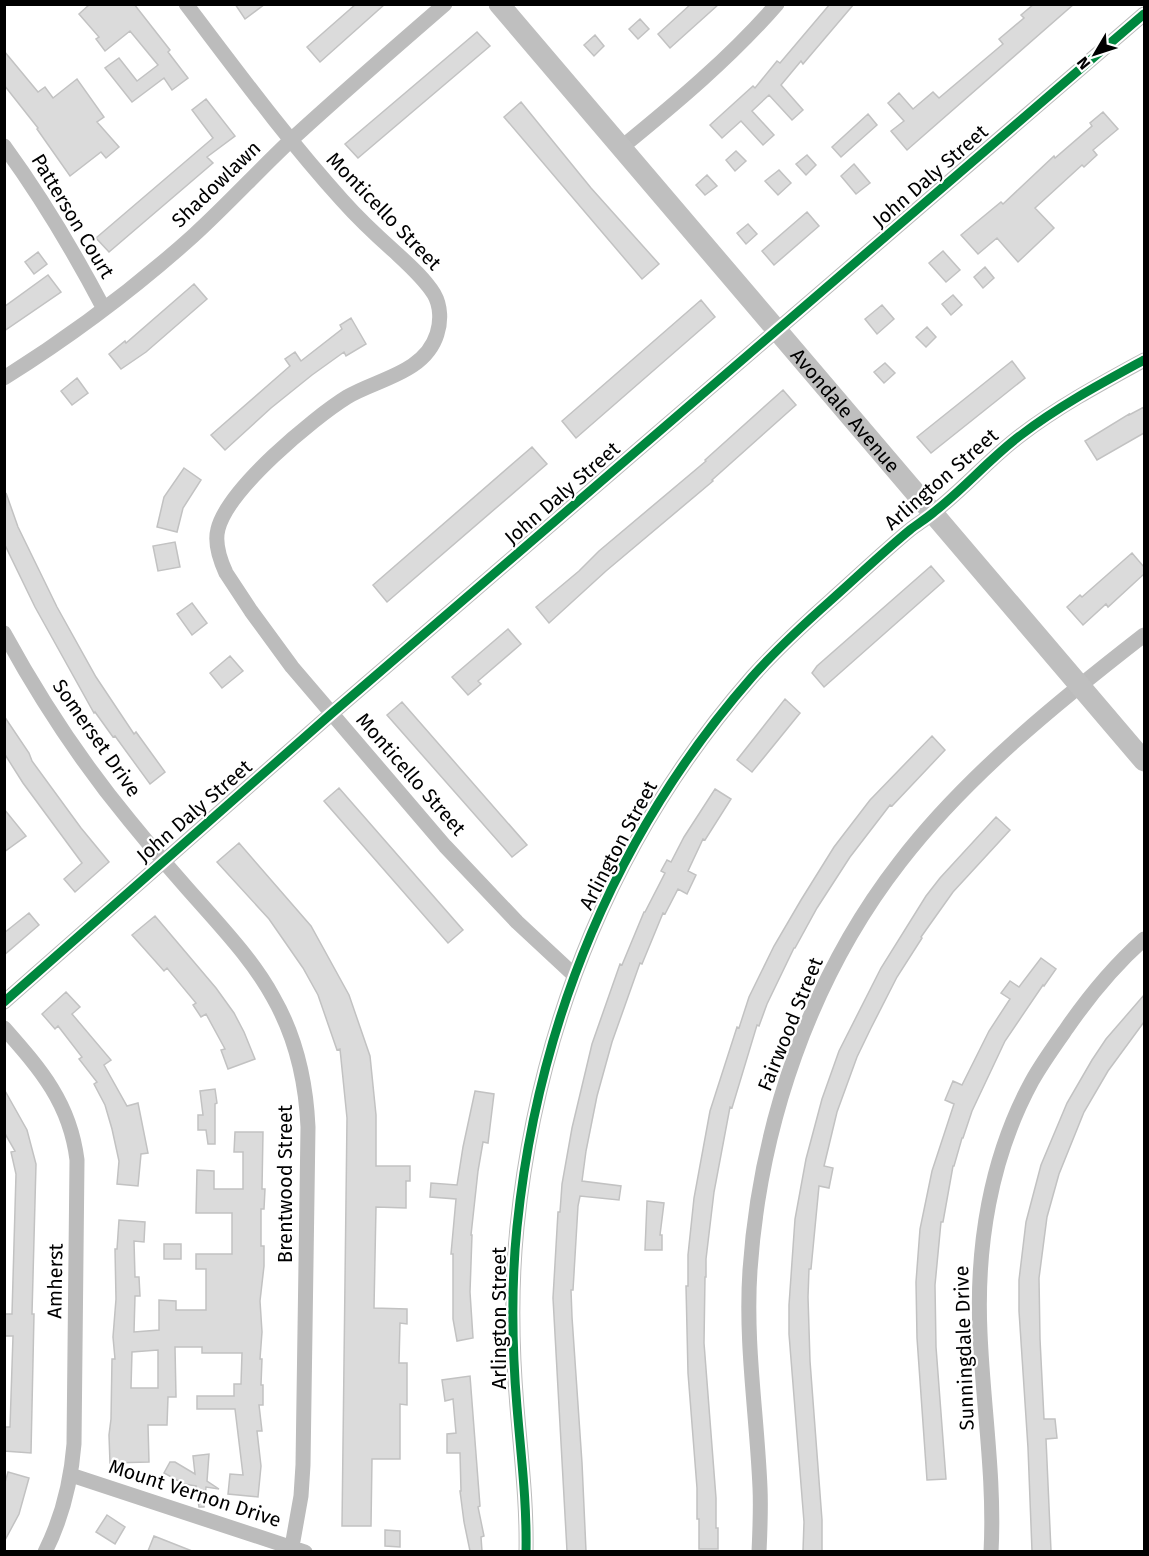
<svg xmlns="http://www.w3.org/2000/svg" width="1149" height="1556" font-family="'Fira Sans',sans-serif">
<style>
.building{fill:#dbdbdb;stroke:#c2c2c2;stroke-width:1.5;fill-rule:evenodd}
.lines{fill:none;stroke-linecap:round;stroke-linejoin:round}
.street{stroke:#bcbcbc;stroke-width:15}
.secondary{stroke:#bfbfbf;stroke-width:21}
.cycleway-casing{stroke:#fff;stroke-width:13}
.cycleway{stroke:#00873e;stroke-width:9}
.labels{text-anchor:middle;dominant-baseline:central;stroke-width:4.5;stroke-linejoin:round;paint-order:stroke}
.street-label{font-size:20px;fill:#000;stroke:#fff}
</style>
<rect width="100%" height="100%" fill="#fff"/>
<path class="building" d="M90,4H134L170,50L168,52L188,78L172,90L164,78L132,102L105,68L119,58L137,81L158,65L130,31L105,51L96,39L99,37L79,14Z
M235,4H265L245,19Z
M356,4H385L320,62L307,47Z
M691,4H719L670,48L658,34Z
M830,4H854L803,64L801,61L781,85L803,110L792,120L769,95L752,111L774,135L763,145L741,121L722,138L710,125L753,86L755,88L777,61L780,63Z
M1034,4H1074L907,150L891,131L904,121L888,103L899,93L913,109L933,92L939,98L1003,44L999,39L1024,18L1021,15Z
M640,19L649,29L638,39L629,29Z
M477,32L490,46L358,158L345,144Z
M595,35L604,46L594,56L584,45Z
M4,51L38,92L45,87L53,98L77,79L104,117L97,122L119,147L106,158L101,152L70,176L37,129L38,128L4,85Z
M206,99L235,136L207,157L213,163L109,252L96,238L213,138L192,110Z
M521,102L591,188L659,264L642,279L504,117Z
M1103,112L1118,129L1093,150L1097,155L1084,167L1082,165L1035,208L1054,228L1018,262L997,238L978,254L961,235L1001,202L1003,204L1054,156L1055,158L1092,126L1090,123Z
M868,114L877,125L841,157L832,147Z
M736,151L746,161L735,171L726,160Z
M807,155L816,165L806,175L796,164Z
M854,164L870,183L856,194L841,176Z
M779,170L791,183L778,195L765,181Z
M707,175L717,186L705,195L696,185Z
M807,212L819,226L774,265L762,251Z
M748,224L757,234L746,244L737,233Z
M943,251L960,270L946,282L929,263Z
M38,252L47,264L34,274L25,262Z
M985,267L994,278L983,288L974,277Z
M48,275L61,292L4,331V307Z
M194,284L207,299L146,352L121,369L109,354L125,341L126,343Z
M953,295L962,305L951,315L942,304Z
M701,300L715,317L576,438L562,421Z
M882,305L894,319L877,334L865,319Z
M351,318L366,344L346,356L344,352L312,375L271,408L225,450L211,435L290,366L285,359L295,352L301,361L342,329L340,325Z
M927,327L936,337L926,347L916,337Z
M1012,361L1025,378L931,453L917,437Z
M885,363L895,373L884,383L874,372Z
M77,378L88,393L72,405L61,391Z
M783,390L796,405L712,480L713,481L606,571L549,623L536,607L579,571L599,551L706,461L705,460Z
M1144,407V433L1097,460L1085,441L1129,414V415Z
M532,447L547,464L387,602L373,585Z
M184,468L201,480L183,508L177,532L157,527L164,497Z
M6,493L18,527L57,607L96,677L134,734L136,732L165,772L150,784L115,736L113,737L95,712L94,713L35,607L4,543Z
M175,542L180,567L158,571L153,546Z
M1132,553L1144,567V574L1108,607L1106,604L1083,625L1067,607L1080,595L1082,597Z
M931,566L944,581L824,687L812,673L817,666Z
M192,603L207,623L192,635L177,614Z
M508,629L521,644L478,681L481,684L468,695L452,677Z
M230,656L243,671L222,688L210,673Z
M785,699L800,713L752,772L737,760Z
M402,702L527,845L512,857L387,715Z
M4,716L29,753L32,761L81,828L109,862L75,892L64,879L82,863L23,783L4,753Z
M932,736L945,750L892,806L890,805L850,857L817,908L795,948H794L767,1004L759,1026L757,1025L732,1108L730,1107L714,1192L706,1259V1277H705L704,1343L716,1498V1528H718V1549H699V1519H697V1488L688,1373L686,1286H688V1255L694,1198L710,1111L737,1027L739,1028L749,997L774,946L801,900L834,847L870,800Z
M339,788L463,930L448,943L324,801Z
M715,789L731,799L705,840L703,839L688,871L696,875L687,894L678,889L665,914L663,913L642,964L640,963L612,1042L597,1096L586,1151L582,1181L621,1186L619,1200L580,1196L578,1206L573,1290H571L572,1317L582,1463L586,1551H567L553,1298L558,1212H560L562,1184L572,1128L592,1044L620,964L622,965L644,912H645L665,873L661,871L667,860L671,862L684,837Z
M4,809L26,836L4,852Z
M996,817L1010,830L953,892L921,937L922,938L897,977L871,1028L857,1057L837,1112L824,1166L833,1168L829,1188L819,1186L811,1269H809L808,1297L810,1361L822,1520V1551H803L804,1522L789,1334V1305L795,1219L806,1159L822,1099L839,1051L881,968L926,896L940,878Z
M239,843L311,926L349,995L370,1056L376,1115V1166H410V1181H406V1208L376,1207L374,1308L407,1309V1324L400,1323L399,1363H407V1405L400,1404V1459H372L371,1526H342L347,1118L340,1049L337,1050L318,995L303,968L269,919L217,862Z
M29,913L39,925L4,955V933Z
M155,916L216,988L234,1013L244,1032L255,1059L228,1069L221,1050L225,1049L206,1014L201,1017L193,1005L196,1003L167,968L164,971L132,935Z
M1041,958L1056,969L1044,986L1043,985L1005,1041L972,1111L963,1138H962L954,1166H953L943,1222H941L935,1285L936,1347L946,1479L927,1480L917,1338L916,1282L920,1229L932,1171L954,1104L945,1100L953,1081L962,1085L989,1031L1010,999L1001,993L1010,981L1019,987Z
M66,992L80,1007L72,1014L111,1060L104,1065L127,1106L138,1103L148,1153L141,1154L138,1186L117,1184L119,1161L112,1129L105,1105L94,1084L97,1082L79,1059L82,1057L58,1026L55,1029L42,1014Z
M1144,995V1022L1108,1071L1084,1112L1059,1174L1047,1217L1039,1278L1040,1339L1044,1419H1055L1057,1438L1046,1439L1051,1551H1032L1028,1448L1019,1311V1280L1026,1222L1041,1165L1067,1103L1092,1060L1106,1039Z
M4,1089L27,1130L36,1164L32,1314H34L31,1453L4,1451V1427H10L13,1336H4V1314H12L16,1174L11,1152L15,1151L4,1132Z
M215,1089L217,1103L215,1104V1144H208L206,1130H198V1115H203L200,1091Z
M475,1091L494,1094L488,1143L483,1142L478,1171L471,1235H472L470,1292L473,1338L457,1341L453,1319V1254H451L456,1199L430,1197L431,1183L457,1185L463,1147Z
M235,1132H263L262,1189H265L264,1209H261V1246H264V1266L260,1301L262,1332L260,1359H262L261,1385H263V1405H259L262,1431H257L261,1466L258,1497L228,1494L230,1474L243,1475L235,1409H197V1396H234V1384H241L242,1353H202V1347H175L176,1397H168L167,1425H148L149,1462L110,1463L109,1435L111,1419L112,1359H115L113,1337L116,1299L115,1249H117L119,1220L145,1222L144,1242L134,1241L135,1277H139L140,1296H135L134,1332L159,1330V1300L176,1301V1310H206V1269H196V1254H232V1213H196L197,1170L214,1171V1189H243V1152H234ZM158,1350V1388H131L132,1352Z
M647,1201L664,1203L660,1235H662V1250H645Z
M164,1244H181V1259H164Z
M470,1376L480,1506L478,1507L484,1536L481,1537L482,1551H470L464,1522L460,1491H461L460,1453H447V1434L456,1433L453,1399L445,1401L442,1380Z
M209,1454L207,1481L219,1489L206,1487L204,1507H199L196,1486L184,1484L164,1473L170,1462H175L195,1474L193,1456Z
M8,1472L29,1478L19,1514L4,1542V1486Z
M107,1515L125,1527L115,1544L96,1532Z
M385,1530L400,1531V1547L385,1546Z
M154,1536L192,1551H148Z"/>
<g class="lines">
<path class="street" d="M186,4C237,71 286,138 342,200C358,218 376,235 394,251C408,264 424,278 434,294C441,306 441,322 437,334C425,373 377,379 347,397C312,419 228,489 218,529C214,544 220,560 226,573L251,611L292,667L445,846L517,922L574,975
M4,146C42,198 74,252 104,309
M622,147C676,103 731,57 777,4
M4,378C71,336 135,288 193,236C227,205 258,171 291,140C341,94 393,49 445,4
M4,633C40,699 82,763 130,821C156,853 183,884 210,914C233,940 256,966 273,997C296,1037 306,1082 308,1127L303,1465L301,1496L291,1552
M4,1002L331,714L1144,14
M4,1028C41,1070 70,1103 77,1160L74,1444C71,1482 62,1518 45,1552
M71,1475L305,1552
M526,1552C527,1503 521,1456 517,1407C512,1348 511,1286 517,1227C538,1022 616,832 752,677C776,650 803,625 830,601C857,577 883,552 911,529C919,523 927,518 934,512C965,488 990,458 1021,435C1059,406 1102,383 1144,360
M759,1552C760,1530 761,1509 760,1488C757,1415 745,1343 750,1270C760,1125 810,978 900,862C966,776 1059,701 1144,635
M991,1552C995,1479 983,1406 980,1333C976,1247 990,1158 1032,1081C1042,1063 1055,1045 1067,1028C1089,996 1115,965 1144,939"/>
<path class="secondary" id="s1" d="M499,4L1144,761"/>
<g class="cycleway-casing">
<path id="cycleway" d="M4,1002L331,714L1144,14
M526,1552C527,1503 521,1456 517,1407C512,1348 511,1286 517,1227C538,1022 616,832 752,677C776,650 803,625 830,601C857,577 883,552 911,529C919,523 927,518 934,512C965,488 990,458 1021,435C1059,406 1102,383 1144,360"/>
</g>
<use href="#cycleway" class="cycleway"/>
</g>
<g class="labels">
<g class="street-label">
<text transform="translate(930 176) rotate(-41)">John Daly Street</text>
<text transform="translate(216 184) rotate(-44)">Shadowlawn</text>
<text transform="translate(384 211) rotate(46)">Monticello Street</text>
<text transform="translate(73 216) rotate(59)">Patterson Court</text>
<text stroke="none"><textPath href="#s1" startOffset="534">Avondale Avenue</textPath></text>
<text transform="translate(941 479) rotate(-41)">Arlington Street</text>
<text transform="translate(562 493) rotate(-41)">John Daly Street</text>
<text transform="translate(97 738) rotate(55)">Somerset Drive</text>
<text transform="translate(411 774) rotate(49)">Monticello Street</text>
<text transform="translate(194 811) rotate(-41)">John Daly Street</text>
<text transform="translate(618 845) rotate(-62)">Arlington Street</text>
<text transform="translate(790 1024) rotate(-68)">Fairwood Street</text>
<text transform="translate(285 1184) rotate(-90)">Brentwood Street</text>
<text transform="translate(55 1281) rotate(-89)">Amherst</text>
<text transform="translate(499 1318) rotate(-90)">Arlington Street</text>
<text transform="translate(964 1348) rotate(-92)">Sunningdale Drive</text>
<text transform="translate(195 1493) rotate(18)">Mount Vernon Drive</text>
</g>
</g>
<rect width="1149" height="1556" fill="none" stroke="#000000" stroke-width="12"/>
<g transform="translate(1095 54) rotate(231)" stroke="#ffffff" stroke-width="4.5" paint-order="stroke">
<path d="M0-4.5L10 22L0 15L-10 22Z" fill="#000000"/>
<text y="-9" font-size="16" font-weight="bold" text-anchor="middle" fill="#000000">N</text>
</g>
</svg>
